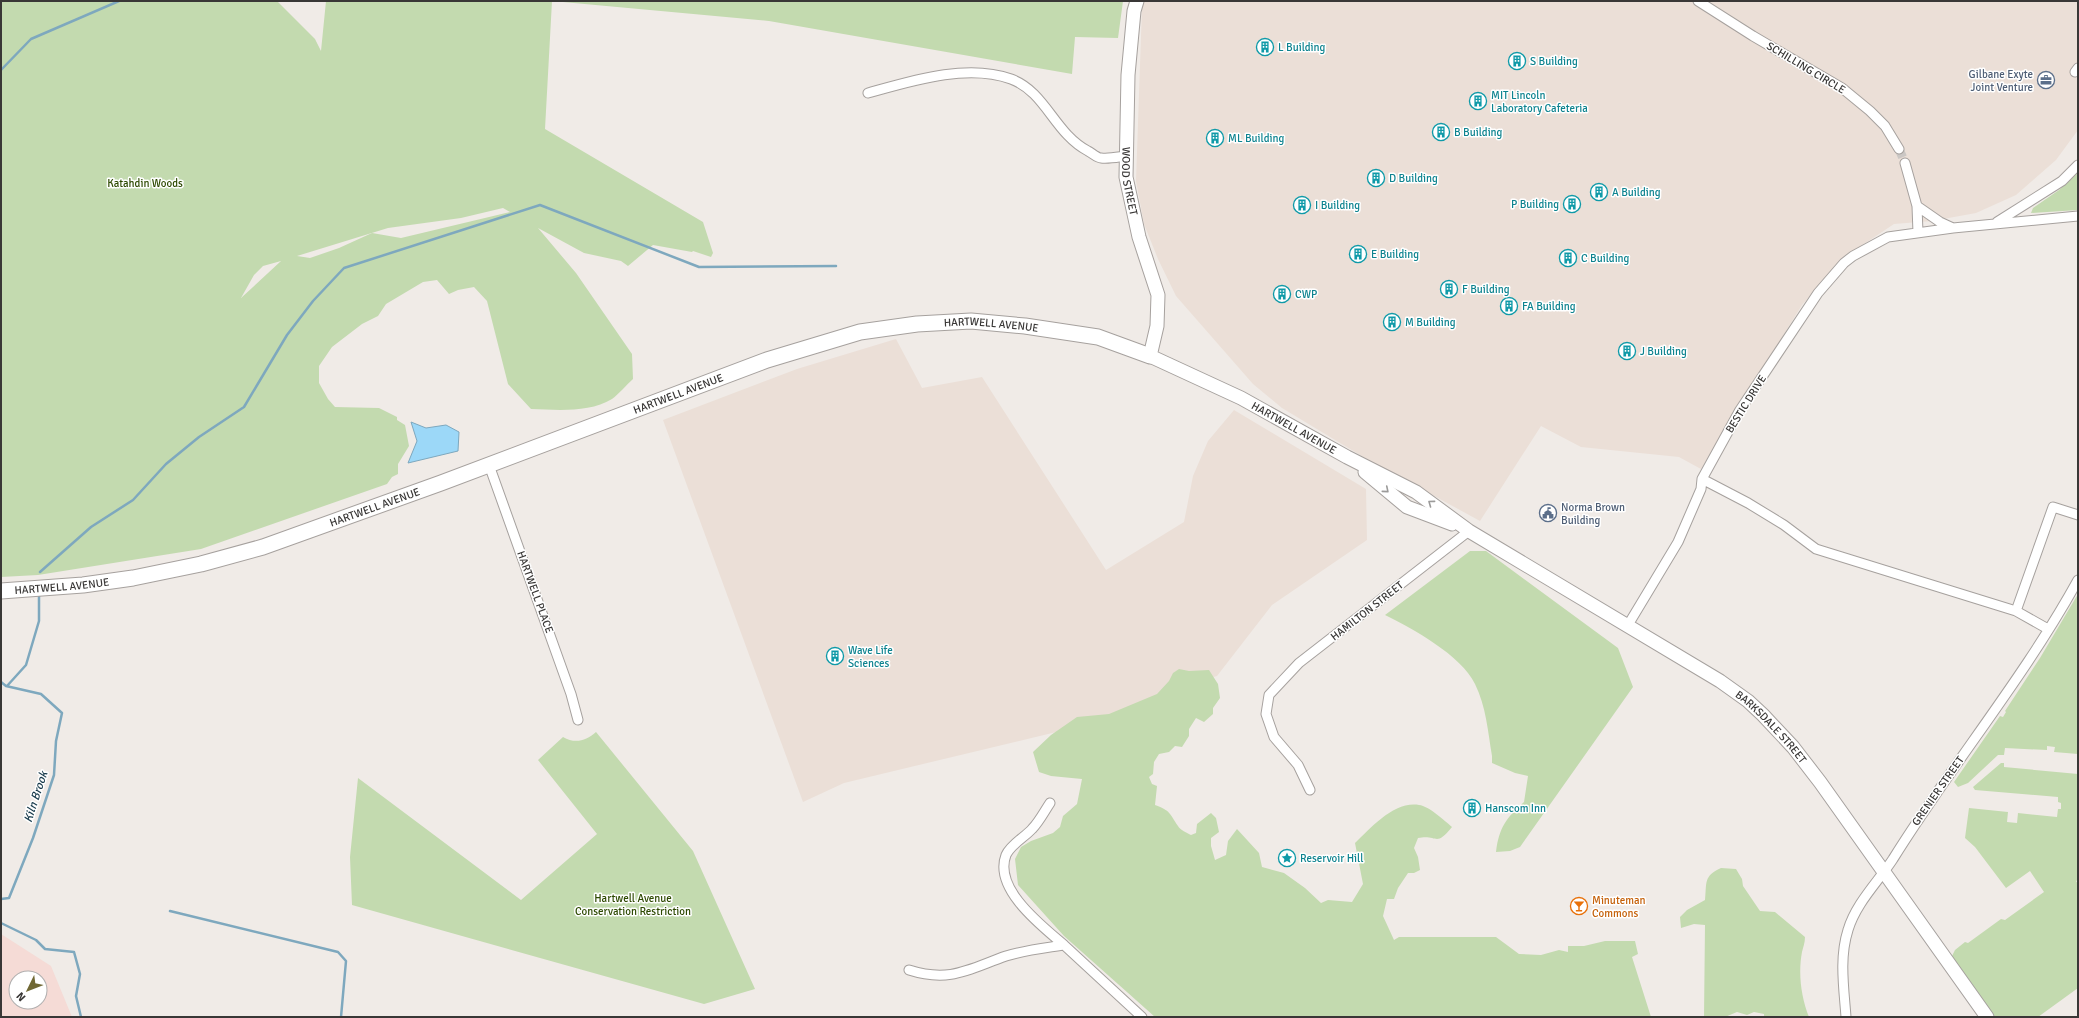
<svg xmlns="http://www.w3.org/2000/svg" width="2079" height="1018" font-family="Signika,sans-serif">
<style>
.built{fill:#ebdfd7}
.industrial{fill:#f5dbd6;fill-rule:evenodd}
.green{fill:#c3daaf;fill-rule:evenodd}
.water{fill:#9cd8f8;stroke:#7ea8be}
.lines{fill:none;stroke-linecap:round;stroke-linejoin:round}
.stream{stroke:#7ea8be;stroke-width:2.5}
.street-tunnel{stroke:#cbc7c4;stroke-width:9;stroke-dasharray:9 4.5;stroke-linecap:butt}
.street-casing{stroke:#a6a19e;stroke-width:11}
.secondary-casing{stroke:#a6a19e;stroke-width:15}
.primary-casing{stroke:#a6a19e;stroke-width:17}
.street{stroke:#fff;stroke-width:9}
.secondary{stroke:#fff;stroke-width:13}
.primary{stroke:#fff;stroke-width:15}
.oneway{stroke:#9c9b9a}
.labels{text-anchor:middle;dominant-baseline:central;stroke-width:3;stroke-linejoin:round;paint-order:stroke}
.culture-label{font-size:11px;fill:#0d838f;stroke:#fff;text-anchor:start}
.street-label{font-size:11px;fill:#393736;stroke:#fff}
.service-label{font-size:11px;fill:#4e5e75;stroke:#fff;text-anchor:end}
.park-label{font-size:11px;fill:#2d4900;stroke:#fff}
.food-label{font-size:11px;fill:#c56008;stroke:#fff;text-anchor:start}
.water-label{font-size:12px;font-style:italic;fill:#173a4b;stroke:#fff}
</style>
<rect width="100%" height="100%" fill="#f0ebe7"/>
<path class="built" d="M1143,1H2078V130L2056,160L2016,195L1976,213L1932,221L1894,224L1843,258L1802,305L1701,469L1679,457L1581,447L1541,426L1480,521L1365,458L1282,408L1253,384L1176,296L1158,259L1144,224L1136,181L1142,7Z
M896,339L922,388L982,377L1106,570L1184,522L1193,476L1208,441L1234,410L1366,489L1367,540L1272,605L1217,676L1173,689L1181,702L844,783L803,802L663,420L797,369Z"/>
<path class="industrial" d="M1,934L51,966L72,1017H1ZM16,978H40V1002H16Z"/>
<path class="green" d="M1,1H277L315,39L321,51L326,1H552L545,129L703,222L713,253L711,257L693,251L692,252L653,245L628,266L621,261L584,253L538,228L576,273L632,354L633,379C626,385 619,394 612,399C589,413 557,410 531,409L508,384L487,301L474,287L458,290L449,294L437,280L423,282L386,304L378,316L362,324L332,347L319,366V383L328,399L335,407L379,408L397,417V420L405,425L409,446L398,464V474L392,477L387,484L201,549L38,575L1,577ZM503,208L510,212L401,238L372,233L339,248L310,258L297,256L388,228L461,218ZM281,261L241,298L254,275L263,266Z
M552,1H1123L1118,38L1075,37L1072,74L769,21Z
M2078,173V210L2031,213L2033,208L2059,190Z
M1470,551H1486L1618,648L1633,687L1520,847L1510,851L1496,852C1499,828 1506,818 1524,802L1528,776L1515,773L1492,763V756C1488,732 1486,706 1475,684C1461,655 1413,629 1385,615Z
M2078,594V754L2054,752L2055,747L2047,746V750L2005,748L2004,755H1998L1968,783L1958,787L1954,782L2000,716L2003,717L2006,712L2005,711L2040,658Z
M1179,669L1189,671L1209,670L1218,684L1220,698L1213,708V714L1204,722L1196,718L1189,729V736L1182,747L1175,746L1169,752L1159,754L1154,762L1153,774L1149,777L1152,784L1157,786L1155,805C1171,811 1169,813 1178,826C1180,830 1187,833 1191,835L1196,833L1197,824L1211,813L1216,818L1219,832L1211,838V846L1215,860L1226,855L1228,841L1237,829L1259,853L1262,867L1284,873L1305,888L1321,903L1328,900L1352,902L1363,884L1355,843C1371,828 1394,801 1419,805C1429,806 1445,821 1452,827C1435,848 1438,834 1418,838L1414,848L1418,857L1420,870L1414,873H1408L1398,888L1394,899H1387L1383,916L1394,940L1399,937H1496L1519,954L1541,955L1559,950L1568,952V946H1584L1605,941H1635L1638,954L1632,957L1651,1017H1155L1064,936L1018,885L1015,859L1021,847L1031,841L1053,833L1060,827L1063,816L1077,804L1082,779L1051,776L1039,772L1033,752L1051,735L1077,717L1109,714L1157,694L1169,681L1173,673Z
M596,732L693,851L755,989L704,1004L352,905L350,857L358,778L521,900L597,834L538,760L563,737C575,744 586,741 596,732Z
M2001,763H2004V767L2078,774V880L2076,881L2078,884V988L2038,1017H1995L1952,956L1955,950L1965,942L1968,943L2001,919L2005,920L2044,892L2030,871L2006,888L1975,847L1965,838L1969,808L2008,812L2007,822L2017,823L2018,813L2057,817L2058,809H2061V803L2058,802V797L1975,790L1973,787Z
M1721,868L1736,869L1742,879L1743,886L1760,911L1775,912L1805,937C1805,943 1803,947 1802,952C1798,973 1801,997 1809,1017H1764V1014L1754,1012L1747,1015L1737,1012L1725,1017H1704L1705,925L1694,924L1681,928L1680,917L1687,910L1705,900C1707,883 1703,876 1721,868Z"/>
<path class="water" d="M411,422L426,428L446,425L459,432L458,451L408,463L417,441Z"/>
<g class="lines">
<path class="stream" d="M1,70L31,39L119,1
M40,572L91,527L133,500L166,464L199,437L244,407L287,335L313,301L344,268L540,205L699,267L836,266
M1,682L6,686L41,694L62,713L56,741L54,775L33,838L9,898L1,899
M7,686L26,665L39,621V596
M170,911L338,952L346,961L341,1017
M1,923L36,940L45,949L74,952L80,974L76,996L81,1017"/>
<path class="street-tunnel" d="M1899,149L1905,163"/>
<g class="street-casing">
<path id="street" d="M1698,1L1753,36L1842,88L1870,111L1885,126L1899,149
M2075,72L2078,68
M868,93C911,81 967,63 1011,79C1046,92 1054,133 1088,151C1092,153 1097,158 1101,158C1109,159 1118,157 1126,156
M1905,163L1917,206L1940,222L1953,228
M1917,206L1918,233
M1997,222L2062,181L2078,165
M489,465L571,694L578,720
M1702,479L1748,503L1784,525L1816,549L2016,611L2053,507L2078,515
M2016,611L2048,629
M1628,625L1678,542L1701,489L1702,479L1740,410L1818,293L1844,263L1853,256L1888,237L1953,228L2078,216
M1310,790L1298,765L1274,737L1266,714L1269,695L1299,663L1469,531
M1050,803C1044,812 1039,822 1032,829C1025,837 1011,844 1006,855C993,889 1042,926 1064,945
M909,970C950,983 969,969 1006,956C1025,950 1045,948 1064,945L1142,1017
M1846,1017C1844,989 1839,958 1848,930C1856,903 1878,882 1893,859C1952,764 2024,678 2078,580"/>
</g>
<g class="secondary-casing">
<g id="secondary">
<path id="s1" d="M1137,1L1134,11L1128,75L1126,177L1139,237L1158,295L1157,326L1150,356L1241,398L1347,457L1416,492L1469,531L1720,681L1748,701L1763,715L1793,747L1820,782L1987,1017"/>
<path d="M1365,472L1407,507L1452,524"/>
</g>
</g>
<g class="primary-casing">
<g id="primary">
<path id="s2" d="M1,591L83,585L133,578L201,564L263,547L441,483L767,360L860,332L917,324L971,321L1025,326L1098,337L1150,356"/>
</g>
</g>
<use href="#street" class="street"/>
<use href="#secondary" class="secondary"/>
<use href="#primary" class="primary"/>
</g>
<defs><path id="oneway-chevron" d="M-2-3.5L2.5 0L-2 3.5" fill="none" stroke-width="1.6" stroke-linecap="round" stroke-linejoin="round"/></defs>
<g class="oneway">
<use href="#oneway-chevron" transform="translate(1386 490) rotate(40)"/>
<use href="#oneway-chevron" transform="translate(1431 503) rotate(-144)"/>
</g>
<defs>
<g id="building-ring" transform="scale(0.9)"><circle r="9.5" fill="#fff" stroke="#0f9aa8" stroke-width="1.5"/><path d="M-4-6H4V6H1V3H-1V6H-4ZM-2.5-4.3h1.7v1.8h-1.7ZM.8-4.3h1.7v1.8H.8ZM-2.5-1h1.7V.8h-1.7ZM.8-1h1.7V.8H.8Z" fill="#0f9aa8"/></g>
<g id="office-ring" transform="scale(0.9)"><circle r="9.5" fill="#fff" stroke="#5c6f8a" stroke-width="1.5"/><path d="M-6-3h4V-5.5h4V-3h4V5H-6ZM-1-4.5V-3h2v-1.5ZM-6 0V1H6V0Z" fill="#5c6f8a"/></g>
<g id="civic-ring" transform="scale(0.9)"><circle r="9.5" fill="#fff" stroke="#5c6f8a" stroke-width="1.5"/><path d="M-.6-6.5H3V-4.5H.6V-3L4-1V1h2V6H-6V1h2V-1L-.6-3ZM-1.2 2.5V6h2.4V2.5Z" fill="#5c6f8a"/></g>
<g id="sight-ring" transform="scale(0.9)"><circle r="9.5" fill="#fff" stroke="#0f9aa8" stroke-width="1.5"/><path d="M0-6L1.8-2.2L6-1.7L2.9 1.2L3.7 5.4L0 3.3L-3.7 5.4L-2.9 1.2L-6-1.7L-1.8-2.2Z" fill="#0f9aa8"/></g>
<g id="bar-ring" transform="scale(0.9)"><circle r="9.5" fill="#fff" stroke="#e8710a" stroke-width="1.5"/><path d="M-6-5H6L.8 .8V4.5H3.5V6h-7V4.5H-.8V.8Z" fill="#e8710a"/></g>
</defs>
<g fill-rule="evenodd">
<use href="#building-ring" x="1265" y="47"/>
<use href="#building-ring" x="1517" y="61"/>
<use href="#office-ring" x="2046" y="80"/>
<use href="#building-ring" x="1478" y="101"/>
<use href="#building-ring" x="1441" y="132"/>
<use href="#building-ring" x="1215" y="138"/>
<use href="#building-ring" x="1376" y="178"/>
<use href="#building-ring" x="1599" y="192"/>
<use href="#building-ring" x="1572" y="204"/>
<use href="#building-ring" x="1302" y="205"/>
<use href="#building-ring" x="1358" y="254"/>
<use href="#building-ring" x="1568" y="258"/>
<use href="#building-ring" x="1449" y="289"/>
<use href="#building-ring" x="1282" y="294"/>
<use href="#building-ring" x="1509" y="306"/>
<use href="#building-ring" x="1392" y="322"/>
<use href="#building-ring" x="1627" y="351"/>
<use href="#civic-ring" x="1548" y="513"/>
<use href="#building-ring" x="835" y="656"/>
<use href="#building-ring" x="1472" y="808"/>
<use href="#sight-ring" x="1287" y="858"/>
<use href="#bar-ring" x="1579" y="906"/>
</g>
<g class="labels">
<g class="culture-label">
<text x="1278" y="47">L Building</text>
<text x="1530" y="61">S Building</text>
<text x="1491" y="95">MIT Lincoln<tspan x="1491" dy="13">Laboratory Cafeteria</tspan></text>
<text x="1454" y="132">B Building</text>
<text x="1228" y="138">ML Building</text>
<text x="1389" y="178">D Building</text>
<text x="1612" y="192">A Building</text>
<text x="1559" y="204" text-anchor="end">P Building</text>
<text x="1315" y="205">I Building</text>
<text x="1371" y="254">E Building</text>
<text x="1581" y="258">C Building</text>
<text x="1462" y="289">F Building</text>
<text x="1295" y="294">CWP</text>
<text x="1522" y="306">FA Building</text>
<text x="1405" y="322">M Building</text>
<text x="1640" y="351">J Building</text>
<text x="848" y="650">Wave Life<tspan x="848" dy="13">Sciences</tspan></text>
<text x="1485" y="808">Hanscom Inn</text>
<text x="1300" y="858">Reservoir Hill</text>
</g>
<g class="street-label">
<text transform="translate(1806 68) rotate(31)">SCHILLING CIRCLE</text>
<text stroke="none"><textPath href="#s1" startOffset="181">WOOD STREET</textPath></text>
<text stroke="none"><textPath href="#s2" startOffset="1033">HARTWELL AVENUE</textPath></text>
<text stroke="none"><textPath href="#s2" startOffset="709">HARTWELL AVENUE</textPath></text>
<text transform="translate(1746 404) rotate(-58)">BESTIC DRIVE</text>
<text stroke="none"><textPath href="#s1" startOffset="522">HARTWELL AVENUE</textPath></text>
<text stroke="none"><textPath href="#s2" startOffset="385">HARTWELL AVENUE</textPath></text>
<text stroke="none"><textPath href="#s2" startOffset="61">HARTWELL AVENUE</textPath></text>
<text transform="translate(535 592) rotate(70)">HARTWELL PLACE</text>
<text transform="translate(1367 611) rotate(-38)">HAMILTON STREET</text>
<text stroke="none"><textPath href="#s1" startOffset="1087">BARKSDALE STREET</textPath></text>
<text transform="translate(1938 791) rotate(-55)">GRENIER STREET</text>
</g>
<g class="service-label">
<text x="2033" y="74">Gilbane Exyte<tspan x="2033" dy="13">Joint Venture</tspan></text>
<text x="1561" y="507" text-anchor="start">Norma Brown<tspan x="1561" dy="13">Building</tspan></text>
</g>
<g class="park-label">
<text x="145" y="183">Katahdin Woods</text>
<text x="633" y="898">Hartwell Avenue<tspan x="633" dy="13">Conservation Restriction</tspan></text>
</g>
<g class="food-label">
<text x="1592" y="900">Minuteman<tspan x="1592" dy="13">Commons</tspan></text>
</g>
<g class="water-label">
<text transform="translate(36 797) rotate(-72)">Kiln Brook</text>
</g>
</g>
<rect width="2079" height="1018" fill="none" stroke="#393736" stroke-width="4"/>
<g transform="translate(28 990) rotate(227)"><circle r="19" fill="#ffffff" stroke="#b0afaf"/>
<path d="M0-3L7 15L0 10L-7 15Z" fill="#706834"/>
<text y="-6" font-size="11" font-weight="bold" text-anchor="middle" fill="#393736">N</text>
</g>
</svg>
